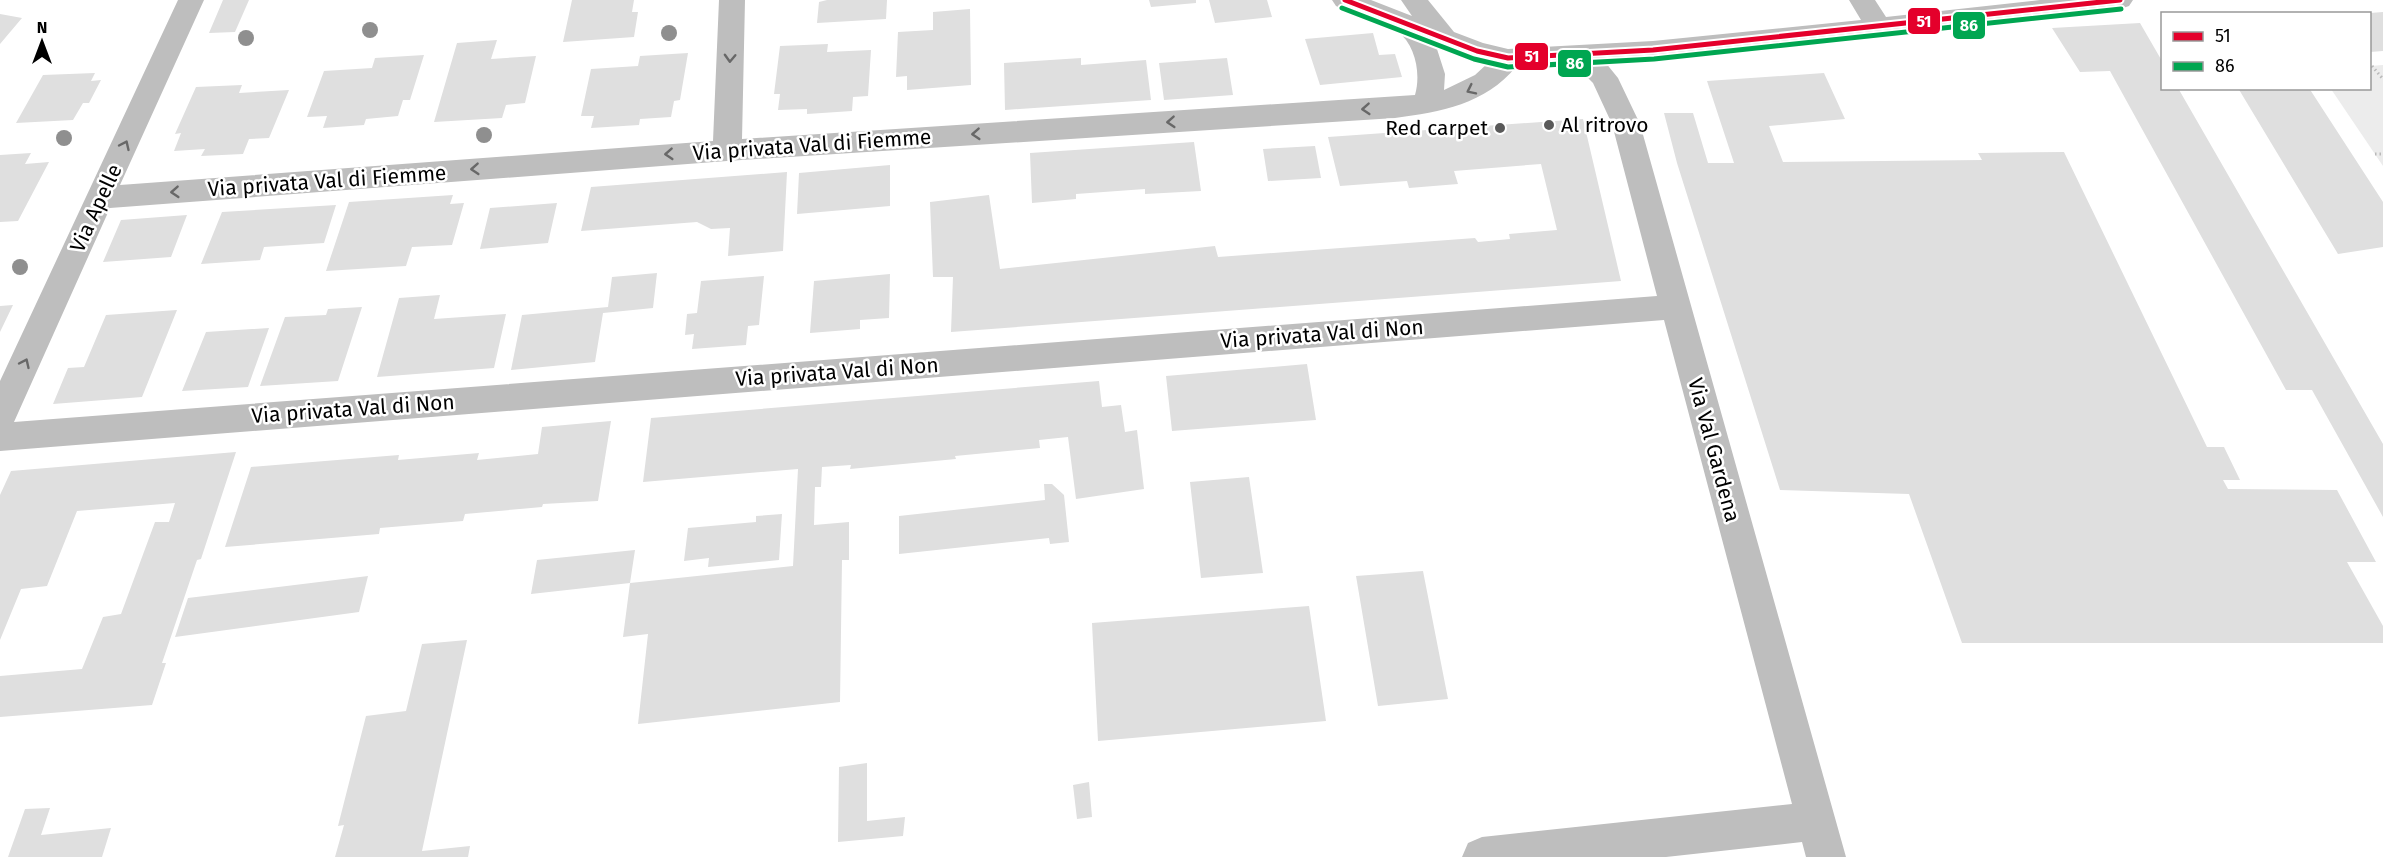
<svg xmlns="http://www.w3.org/2000/svg" width="2383" height="857" font-family="'Fira Sans',sans-serif">
<style>
.green{fill:#ececec}
.building{fill:#dfdfdf}
.lines{fill:none;stroke-linecap:round;stroke-linejoin:round}
.path{stroke:#b9b9b9;stroke-width:3;stroke-dasharray:1.5 3;stroke-linecap:butt}
.minor{fill:#bebebe;fill-rule:evenodd}
.bus-1-casing{stroke:#fff;stroke-width:9}
.bus-2-casing{stroke:#fff;stroke-width:9}
.bus-1{stroke:#e4002b;stroke-width:5}
.bus-2{stroke:#00a651;stroke-width:5}
.tree{fill:#8f8f8f}
.oneway{stroke:#686868}
.poi-dot{fill:#595959;stroke:#fff;stroke-width:2}
.labels{text-anchor:middle;dominant-baseline:central;stroke-width:5;stroke-linejoin:round;paint-order:stroke}
.poi-label{font-size:21px;fill:#000;stroke:#fff;text-anchor:start}
.street-label{font-size:21px;fill:#000;stroke:#fff}
.line-badge{stroke:#fff;stroke-width:2}
.badge-label{font-size:16px;text-anchor:middle;font-weight:bold;fill:#fff}
</style>
<rect width="100%" height="100%" fill="#fff"/>
<path class="green" d="M2383,65V166L2331,89L2370,88V66Z"/>
<path class="building" d="M223,0H249L235,32L209,33Z
M572,0H634L632,12H638L634,37L563,42Z
M827,0H887L886,19L817,23L819,2Z
M1149,0H1196V3L1151,7Z
M1209,0H1267L1272,17L1215,23Z
M970,9L971,85L907,90V76L896,77L898,32L933,30V12Z
M2383,12V51L2370,52V13Z
M0,14L22,18L0,44Z
M2140,23L2162,61V88H2178L2383,444V517L2312,390H2286L2110,71L2080,72L2052,28Z
M1373,33L1379,55L1395,54L1402,77L1320,85L1305,39Z
M497,40L491,59L536,56L525,103L506,105L502,118L434,122L457,43Z
M828,44L827,52L871,50L868,96L853,97L852,111L807,114V109L778,110L780,94H774L780,46Z
M688,53L680,100L674,101L671,117L640,119L639,125L591,128L594,116H581L591,69L638,66L640,56Z
M424,55L410,100H403L398,116L366,119L364,125L323,128L327,116L307,117L324,71L372,68L375,58Z
M1081,58V65L1146,60L1151,100L1005,110L1004,63Z
M1227,58L1233,95L1164,100L1159,63Z
M95,73L91,81L101,80L89,103H83L73,120L16,123L43,75Z
M1824,73L1845,119L1769,126L1783,162L1982,160L1978,153L2064,152L2207,447H2224L2240,480H2223L2228,489L2337,490L2376,562H2347L2383,626V643H1962L1909,494L1780,490L1677,163L1664,113H1693L1708,163H1734L1707,81Z
M242,85L239,93L289,90L269,138L249,139L243,154L201,156L205,149L174,151L181,133L175,134L196,87Z
M2238,88H2309L2383,202V247L2338,254Z
M1583,119L1621,281L951,332L953,277H933L930,202L989,195L1000,269L1215,246L1218,257L1475,238L1478,242L1510,239L1509,234L1557,230L1541,164L1454,171L1458,184L1409,188L1407,181L1340,186L1328,137Z
M1194,142L1201,191L1145,194V189L1076,194V199L1032,203L1030,153Z
M1315,146L1321,178L1268,181L1263,149Z
M31,153L25,164L49,162L18,221L0,222V155Z
M890,165V206L797,214L799,173Z
M787,172L783,251L728,256L730,228L711,229L697,222L581,231L591,187Z
M453,195L450,204L464,203L452,245L412,247L406,266L326,271L349,202Z
M557,203L548,243L480,249L490,208Z
M336,205L324,243L264,247L260,260L201,264L222,212Z
M187,215L171,257L103,262L121,220Z
M657,273L653,308L603,313L595,362L511,370L522,315L608,307L612,277Z
M890,274L889,318L860,320V329L810,333L814,281Z
M764,276L759,325L748,326L746,345L692,349L694,334L685,335L687,314L697,313L701,281Z
M440,295L434,319L506,314L494,368L377,377L399,298Z
M13,305L0,332V306Z
M362,307L338,381L260,386L285,317L326,315L328,309Z
M177,310L142,397L53,404L68,368L84,367L106,315Z
M269,328L248,387L182,391L206,332Z
M1307,364L1316,420L1172,431L1166,376Z
M1099,381L1102,407L1121,405L1125,432L1137,430L1144,489L1076,499L1068,437L1039,440L1040,448L955,456L956,459L850,469L851,465L822,467L821,487H815L814,525L849,522V560H842L840,702L638,724L648,634L623,637L630,583L793,566L798,469L643,482L651,418Z
M611,421L598,501L543,504L542,507L465,514L463,521L380,528L379,534L225,547L251,467L399,455L398,460L479,453L477,460L538,454L542,427Z
M236,452L201,559L197,560L162,663H166L152,705L0,717V676L82,669L103,617L121,614L155,522H169L175,503L77,511L47,586L21,589L0,640V495L11,471Z
M1249,477L1263,573L1201,578L1190,482Z
M1044,484H1052L1064,495L1069,542L1050,544L1049,538L899,554V516L1045,500Z
M782,514L779,560L708,567L709,558L684,561L688,528L756,522V516Z
M635,550L630,583L531,594L537,560Z
M1423,571L1448,699L1378,706L1356,576Z
M368,576L359,612L175,637L188,598Z
M1309,606L1326,721L1098,741L1092,623Z
M467,640L422,851L470,846L468,857H335L344,825L338,826L366,716L406,711L422,644Z
M867,763V821L905,817L903,836L838,842L839,767Z
M1089,782L1092,817L1077,819L1073,785Z
M50,808L41,835L111,828L102,857H8L25,809Z"/>
<g class="lines">
<path class="path" d="M2372,66L2383,79
M2375,154H2383"/>
<path class="minor" d="M178,0H204L120,185L713,141L719,0H745L742,139L1415,95C1421,74 1416,45 1397,31C1386,22 1350,12 1336,6L1332,0H1371L1412,16L1401,0H1428L1454,32L1483,43L1508,49L1653,41L1861,20L1849,0H1875L1886,17L2040,0H2133L2129,6L2120,9L1834,41L1605,62L1618,78L1640,124L1846,857H1806L1802,842L1666,857H1462L1468,843L1482,837L1792,804L1664,320L0,451V381ZM1436,46L1488,63L1475,75L1444,90L1445,74ZM1574,64L1593,83L1612,124L1657,296L14,422L110,208L727,161L1395,118C1441,112 1485,104 1516,67Z"/>
<g class="bus-1-casing">
<path id="bus-1" d="M1345,0L1477,51L1508,58L1653,50L2120,0"/>
</g>
<g class="bus-2-casing">
<path id="bus-2" d="M1342,8L1474,59L1508,67L1654,59L2121,9"/>
</g>
<use href="#bus-1" class="bus-1"/>
<use href="#bus-2" class="bus-2"/>
</g>
<g class="tree">
<circle cx="370" cy="30" r="8"/>
<circle cx="669" cy="33" r="8"/>
<circle cx="246" cy="38" r="8"/>
<circle cx="484" cy="135" r="8"/>
<circle cx="64" cy="138" r="8"/>
<circle cx="20" cy="267" r="8"/>
</g>
<defs><path id="oneway-chevron" d="M-2-3.5L2.5 0L-2 3.5" fill="none" stroke-width="1.6" stroke-linecap="round" stroke-linejoin="round" transform="scale(1.5)"/></defs>
<g class="oneway">
<use href="#oneway-chevron" transform="translate(730 58) rotate(92)"/>
<use href="#oneway-chevron" transform="translate(1471 90) rotate(154)"/>
<use href="#oneway-chevron" transform="translate(1366 109) rotate(176)"/>
<use href="#oneway-chevron" transform="translate(1171 122) rotate(176)"/>
<use href="#oneway-chevron" transform="translate(976 134) rotate(176)"/>
<use href="#oneway-chevron" transform="translate(125 145) rotate(-65)"/>
<use href="#oneway-chevron" transform="translate(669 154) rotate(176)"/>
<use href="#oneway-chevron" transform="translate(475 169) rotate(176)"/>
<use href="#oneway-chevron" transform="translate(175 192) rotate(176)"/>
<use href="#oneway-chevron" transform="translate(25 363) rotate(-65)"/>
</g>
<g class="poi-dot">
<circle cx="1549" cy="125" r="6"/>
<circle cx="1500" cy="128" r="6"/>
</g>
<g class="labels">
<g class="poi-label">
<text x="1561" y="125">Al ritrovo</text>
<text x="1488" y="128" text-anchor="end">Red carpet</text>
</g>
<g class="street-label">
<text transform="translate(812 145) rotate(-4)">Via privata Val di Fiemme</text>
<text transform="translate(327 181) rotate(-4)">Via privata Val di Fiemme</text>
<text transform="translate(96 208) rotate(-65)">Via Apelle</text>
<text transform="translate(1322 334) rotate(-4)">Via privata Val di Non</text>
<text transform="translate(837 372) rotate(-4)">Via privata Val di Non</text>
<text transform="translate(353 409) rotate(-4)">Via privata Val di Non</text>
<text transform="translate(1714 450) rotate(75)">Via Val Gardena</text>
</g>
</g>
<g class="line-badge">
<rect x="1907" y="7" width="34" height="28" rx="6" fill="#e4002b"/>
<rect x="1952" y="11" width="34" height="29" rx="6" fill="#00a651"/>
<rect x="1514" y="42" width="35" height="29" rx="6" fill="#e4002b"/>
<rect x="1557" y="49" width="35" height="29" rx="6" fill="#00a651"/>
</g>
<g class="badge-label">
<text x="1924" y="27">51</text>
<text x="1969" y="31">86</text>
<text x="1532" y="62">51</text>
<text x="1575" y="69">86</text>
</g>
<rect x="2161" y="12" width="210" height="78" fill="#ffffff" stroke="#999999" stroke-width="1.5"/>
<rect x="2173" y="32" width="30" height="9" fill="#e4002b" stroke="#999999" stroke-width="1.5"/>
<text x="2215" y="42" font-size="18" fill="#000000">51</text>
<rect x="2173" y="62" width="30" height="9" fill="#00a651" stroke="#999999" stroke-width="1.5"/>
<text x="2215" y="72" font-size="18" fill="#000000">86</text>
<g transform="translate(42 42)" stroke="#ffffff" stroke-width="4.5" paint-order="stroke">
<path d="M0-4.5L10 22L0 15L-10 22Z" fill="#000000"/>
<text y="-9" font-size="16" font-weight="bold" text-anchor="middle" fill="#000000">N</text>
</g>
</svg>
